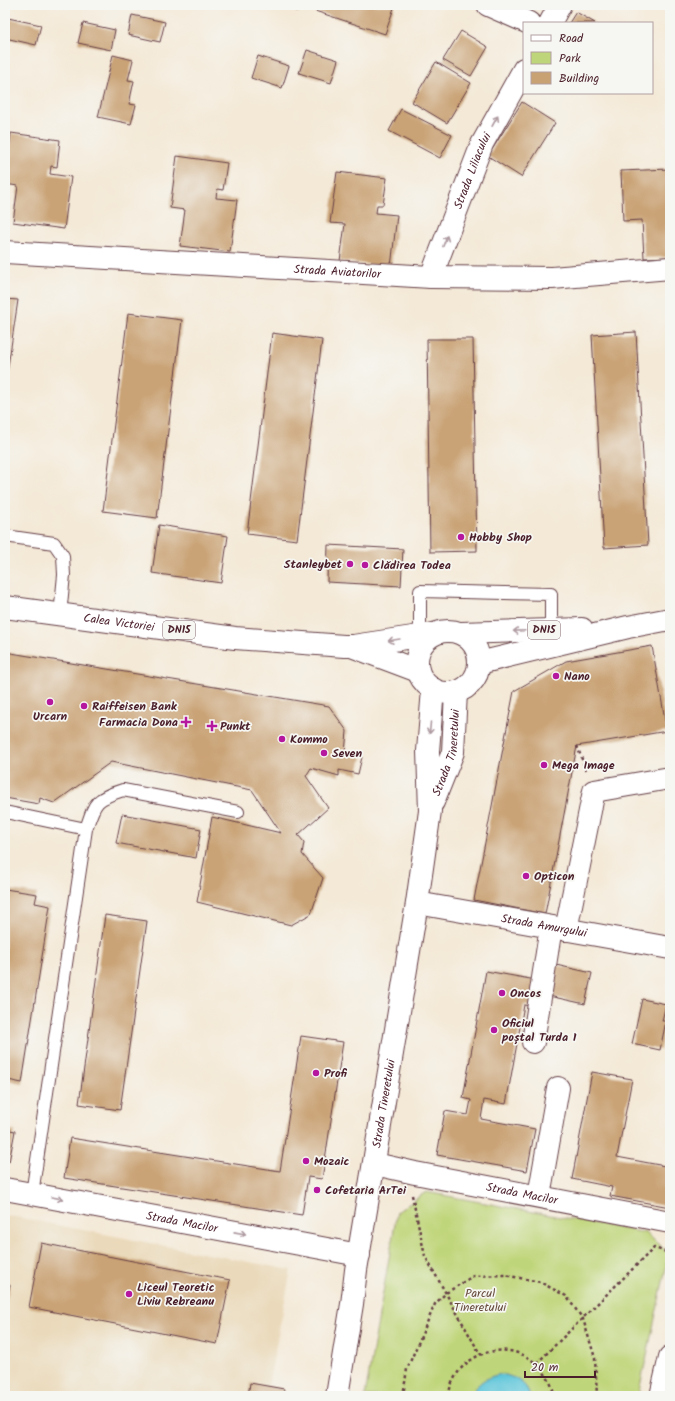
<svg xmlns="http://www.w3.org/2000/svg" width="675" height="1401" font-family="Kalam,sans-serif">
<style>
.built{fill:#ead9ba}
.green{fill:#bfd579;stroke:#847a52}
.water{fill:#5ec6da;stroke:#547282}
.building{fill:#c9a274}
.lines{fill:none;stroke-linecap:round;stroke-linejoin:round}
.service-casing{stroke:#643d45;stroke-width:14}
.minor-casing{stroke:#643d45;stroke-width:24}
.tertiary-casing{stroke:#643d45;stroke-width:24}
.primary-casing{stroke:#643d45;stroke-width:24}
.path{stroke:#643d45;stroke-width:2.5;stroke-dasharray:3 3;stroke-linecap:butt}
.service{stroke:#fff;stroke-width:12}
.minor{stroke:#fff;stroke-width:22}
.tertiary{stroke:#fff;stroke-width:22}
.primary{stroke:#fff;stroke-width:22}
.oneway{stroke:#ae9aa0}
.poi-dot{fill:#b5179e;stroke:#f6f6f2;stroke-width:1.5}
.labels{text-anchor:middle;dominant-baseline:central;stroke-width:3.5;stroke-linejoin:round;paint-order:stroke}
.shield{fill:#f6f6f2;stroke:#7e6067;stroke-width:1}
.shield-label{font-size:11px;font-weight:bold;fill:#4a1f2b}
.street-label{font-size:12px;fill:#4a1f2b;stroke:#f6f6f2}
.poi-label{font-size:12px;font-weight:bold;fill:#4a1f2b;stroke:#f6f6f2;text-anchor:start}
.park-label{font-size:12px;fill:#674c3e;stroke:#f6f6f2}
</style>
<rect width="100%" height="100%" fill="#f6f6f2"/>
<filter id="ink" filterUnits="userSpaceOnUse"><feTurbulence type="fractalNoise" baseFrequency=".025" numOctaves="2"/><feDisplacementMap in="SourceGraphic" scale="8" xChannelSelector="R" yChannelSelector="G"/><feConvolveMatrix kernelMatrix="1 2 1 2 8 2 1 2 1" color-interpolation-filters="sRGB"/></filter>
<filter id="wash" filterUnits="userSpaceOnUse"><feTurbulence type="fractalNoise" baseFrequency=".012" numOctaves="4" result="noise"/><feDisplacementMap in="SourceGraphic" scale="16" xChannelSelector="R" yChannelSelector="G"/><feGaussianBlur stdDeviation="0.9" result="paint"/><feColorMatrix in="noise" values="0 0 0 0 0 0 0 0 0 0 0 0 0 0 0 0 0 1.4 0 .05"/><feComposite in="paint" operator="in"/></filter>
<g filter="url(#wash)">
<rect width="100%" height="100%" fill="#f4e9d7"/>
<path class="built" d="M5,1215L291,1270L266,1396H5Z"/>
<path class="green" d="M426,1192L646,1233L669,1254L638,1396H365L397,1212Z"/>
<path class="water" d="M502,1374C514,1377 527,1382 530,1396H473C475,1382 489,1376 502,1374Z"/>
<g id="blocks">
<path class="building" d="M281,5H301L298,12Z
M317,5H395L385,34L315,11Z
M576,12L595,23H569Z
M132,15L165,22L160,42L128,35Z
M8,18L41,25L36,45L5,38V31Z
M83,23L115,30L111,50L78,43Z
M461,31L488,47L471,76L443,60Z
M307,50L338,60L331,83L299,73Z
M113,55L133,60L128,80L134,81L129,104L136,105L131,124L98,117Z
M258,56L289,66L282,88L251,78Z
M436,62L471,83L447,123L412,102Z
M522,102L555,123L521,177L488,156Z
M401,109L452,135L440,158L389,131Z
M11,133L60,140L57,167L51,166L50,174L71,177L64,229L13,222L18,186L5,184Z
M177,156L227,163L223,190L217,189L216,198L237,200L230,252L180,246L185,210L170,208Z
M670,169V257L644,258L642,220L623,221L621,171Z
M337,172L387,178L383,205H377L376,213L397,215L391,267L340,261L345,224L330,223Z
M5,299L18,300L6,380L5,379Z
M128,313L182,320L157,518L103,511Z
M636,332L648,545L604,548L592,335Z
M272,333L322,340L297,540L247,534Z
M427,339H473L477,551L430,552Z
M159,525L228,536L221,583L152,573Z
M328,545L403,549L401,586L327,582Z
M652,646L667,731L577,746L545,914L474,900L514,691L566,661Z
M5,652L329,706L347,731L345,753L362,757L358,774L339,770V776L311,768L306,776L328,808L298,835L304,842L302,854L323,878L311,914L291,925L197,902L212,817L281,833L252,790L111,762L54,803L40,798L39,804L5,798Z
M122,814L201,829L196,858L116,843Z
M5,889L37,894L35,903L50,906L22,1083L8,1080L7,1091L5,1090Z
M105,915L147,921L120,1110L79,1104Z
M556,965L592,973L585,1004L549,996Z
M486,971L536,980L531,1006L524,1005L506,1104L484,1100L481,1119L535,1129L527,1171L437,1155L445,1111L468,1115L471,1100L463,1098Z
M642,999L666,1004L662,1021H666L660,1050L632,1044Z
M301,1036L343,1042L322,1179L308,1177L302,1215L64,1178L70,1138L280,1171Z
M592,1072L632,1079L617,1157L670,1167V1207L610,1196L612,1187L572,1179Z
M5,1129L15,1131L9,1162H5Z
M41,1243L230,1280L217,1344L29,1307Z
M5,1284L10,1285L6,1303H5Z
M250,1383L284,1389L282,1396H248Z"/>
</g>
</g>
<g filter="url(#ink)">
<use href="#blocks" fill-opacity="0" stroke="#643d45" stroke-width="1"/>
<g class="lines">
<g class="service-casing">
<path id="service" d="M5,536L54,543L63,556L64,575L60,615
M420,636V591L551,594V630
M5,812L86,829
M32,1194L86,829C95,802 95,799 123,790L238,812"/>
</g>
<g class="minor-casing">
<g id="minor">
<path d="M488,5L529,23"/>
<path d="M550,23L560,5"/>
<path id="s1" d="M5,252L431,277L552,278L670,268"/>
<path id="s2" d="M431,277L482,144L524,69"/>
<path id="s3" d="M417,903L670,948"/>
<path d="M566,930L594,791L670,778"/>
<path d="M533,1042L551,927"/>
<path id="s4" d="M375,1164L415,1173L670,1222"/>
<path id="s5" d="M5,1189L359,1255"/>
<path d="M539,1196L558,1088"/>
<path d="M661,1396L670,1357"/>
</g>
</g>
<g class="tertiary-casing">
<g id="tertiary">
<path id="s6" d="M433,802L453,752L456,692"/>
<path id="s7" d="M337,1396L352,1304L356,1270L417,903L430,811L428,751L433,689"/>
</g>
</g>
<g class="primary-casing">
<g id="primary">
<path id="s8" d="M5,607L235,638L344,646H353L433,634"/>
<circle cx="448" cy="662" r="31"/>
<path d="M461,633L582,629"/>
<path d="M354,647L418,671"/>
<path d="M479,663L628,627L670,619"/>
</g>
</g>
<path class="path" d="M577,746L586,770
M412,1195L425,1256L480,1354
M537,1363L654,1248L670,1253
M403,1396L407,1369L435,1304L446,1293L473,1276L505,1275L540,1282L566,1296L583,1319L595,1358L597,1396
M449,1396C449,1387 454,1378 459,1371C480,1345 520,1343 541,1369C548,1377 553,1386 554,1396"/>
<use href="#service" class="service"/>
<use href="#minor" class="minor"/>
<use href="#tertiary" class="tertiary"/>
<use href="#primary" class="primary"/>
</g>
<defs><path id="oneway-shaft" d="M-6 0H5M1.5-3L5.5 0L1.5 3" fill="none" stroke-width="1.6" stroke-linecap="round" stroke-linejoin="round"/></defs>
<g class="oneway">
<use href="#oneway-shaft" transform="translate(495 121) rotate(-61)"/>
<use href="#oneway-shaft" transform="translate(445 241) rotate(-69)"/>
<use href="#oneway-shaft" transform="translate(519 631) rotate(178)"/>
<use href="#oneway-shaft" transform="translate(394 640) rotate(171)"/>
<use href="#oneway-shaft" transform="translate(430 728) rotate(95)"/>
<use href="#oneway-shaft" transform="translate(57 1198) rotate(11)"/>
<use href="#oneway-shaft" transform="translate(240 1233) rotate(11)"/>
</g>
</g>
<g class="poi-dot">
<circle cx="461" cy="537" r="4"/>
<circle cx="350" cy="564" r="4"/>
<circle cx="365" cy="565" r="4"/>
<circle cx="556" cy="676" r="4"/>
<circle cx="50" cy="702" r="4"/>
<circle cx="84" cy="706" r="4"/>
<path d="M184 716h4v4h4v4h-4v4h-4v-4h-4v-4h4z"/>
<path d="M210 720h4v4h4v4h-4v4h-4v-4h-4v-4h4z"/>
<circle cx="282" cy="739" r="4"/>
<circle cx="324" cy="753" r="4"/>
<circle cx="544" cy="765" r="4"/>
<circle cx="526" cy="876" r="4"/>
<circle cx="502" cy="993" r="4"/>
<circle cx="494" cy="1030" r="4"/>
<circle cx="316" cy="1073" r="4"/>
<circle cx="306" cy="1161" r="4"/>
<circle cx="317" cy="1190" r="4"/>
<circle cx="129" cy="1294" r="4"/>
</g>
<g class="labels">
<g class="shield">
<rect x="163" y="621" width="32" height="18" rx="3"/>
<rect x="528" y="621" width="32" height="18" rx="3"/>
</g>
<g class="shield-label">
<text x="179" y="630">DN15</text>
<text x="544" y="630">DN15</text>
</g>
<g class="street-label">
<text stroke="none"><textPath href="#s2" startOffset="114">Strada Liliacului</textPath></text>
<text stroke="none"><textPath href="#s1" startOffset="333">Strada Aviatorilor</textPath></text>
<text stroke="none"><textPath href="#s8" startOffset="115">Calea Victoriei</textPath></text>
<text stroke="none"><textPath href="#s6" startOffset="52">Strada Tineretului</textPath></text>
<text stroke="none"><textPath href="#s3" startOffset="129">Strada Amurgului</textPath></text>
<text stroke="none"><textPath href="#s7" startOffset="296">Strada Tineretului</textPath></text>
<text stroke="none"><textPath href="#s4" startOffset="150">Strada Macilor</textPath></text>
<text stroke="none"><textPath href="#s5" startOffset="180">Strada Macilor</textPath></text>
</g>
<g class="poi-label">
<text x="469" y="537">Hobby Shop</text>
<text x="342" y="564" text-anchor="end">Stanleybet</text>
<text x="373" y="565">Clădirea Todea</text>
<text x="564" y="676">Nano</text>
<text x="92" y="706">Raiffeisen Bank</text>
<text x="50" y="716" text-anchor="middle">Urcarn</text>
<text x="178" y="722" text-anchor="end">Farmacia Dona</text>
<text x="220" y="726">Punkt</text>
<text x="290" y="739">Kommo</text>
<text x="332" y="753">Seven</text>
<text x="552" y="765">Mega Image</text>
<text x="534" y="876">Opticon</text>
<text x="510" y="993">Oncos</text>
<text x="502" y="1023">Oficiul<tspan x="502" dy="14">poștal Turda 1</tspan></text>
<text x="324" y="1073">Profi</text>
<text x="314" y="1161">Mozaic</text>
<text x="325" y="1190">Cofetaria ArTei</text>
<text x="137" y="1287">Liceul Teoretic<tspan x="137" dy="14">Liviu Rebreanu</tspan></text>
</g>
<g class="park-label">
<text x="480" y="1293">Parcul<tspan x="480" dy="14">Tineretului</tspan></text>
</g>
</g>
<rect width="675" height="1401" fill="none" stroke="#f6f6f2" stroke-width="20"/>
<rect x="523" y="22" width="130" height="72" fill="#f6f6f2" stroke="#b1a0a2"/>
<rect x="531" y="35" width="20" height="6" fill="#ffffff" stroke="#b1a0a2"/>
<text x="559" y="42" font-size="12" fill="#4a1f2b">Road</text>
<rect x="531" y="52" width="20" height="12" fill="#bfd579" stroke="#b1a0a2"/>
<text x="559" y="62" font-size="12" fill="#4a1f2b">Park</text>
<rect x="531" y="72" width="20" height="12" fill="#c9a274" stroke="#b1a0a2"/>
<text x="559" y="82" font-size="12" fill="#4a1f2b">Building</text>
<path d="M525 1371v6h70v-6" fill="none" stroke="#4a1f2b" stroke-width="2"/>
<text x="531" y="1371" font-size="12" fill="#4a1f2b" stroke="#f6f6f2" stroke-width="3" paint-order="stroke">20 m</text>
</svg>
